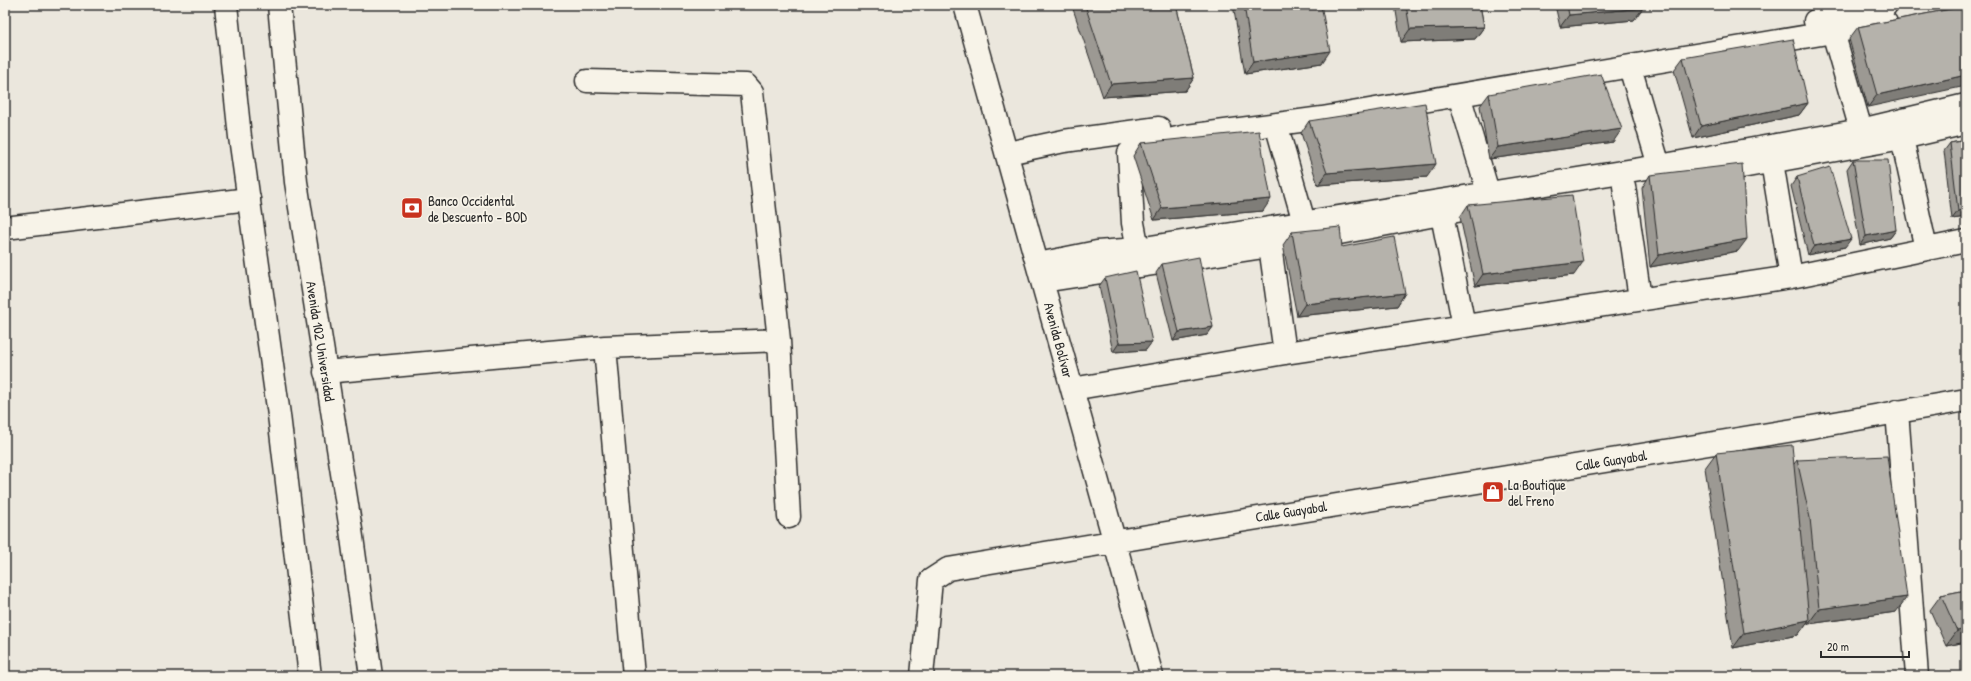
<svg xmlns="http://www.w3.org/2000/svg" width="1971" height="681" font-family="'Patrick Hand',sans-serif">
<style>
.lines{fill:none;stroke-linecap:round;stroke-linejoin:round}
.minor-casing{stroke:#2b2b2b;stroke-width:25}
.major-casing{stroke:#2b2b2b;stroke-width:25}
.minor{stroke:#f7f3e8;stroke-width:22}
.major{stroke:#f7f3e8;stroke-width:22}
.wall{fill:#9c9993;stroke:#2b2b2b}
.shaded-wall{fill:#7f7d78;stroke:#2b2b2b}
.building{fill:#b5b2ab;stroke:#2b2b2b}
.labels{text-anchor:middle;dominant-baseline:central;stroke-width:3.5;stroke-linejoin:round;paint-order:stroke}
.poi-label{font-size:14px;fill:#2b2b2b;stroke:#f7f3e8;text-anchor:start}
.street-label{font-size:14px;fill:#2b2b2b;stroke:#f7f3e8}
</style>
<rect width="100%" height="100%" fill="#ebe7dd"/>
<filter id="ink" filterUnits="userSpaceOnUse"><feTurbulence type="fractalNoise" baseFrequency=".025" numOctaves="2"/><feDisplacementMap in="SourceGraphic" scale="8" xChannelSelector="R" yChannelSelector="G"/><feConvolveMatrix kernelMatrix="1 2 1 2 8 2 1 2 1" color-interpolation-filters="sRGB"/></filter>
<g filter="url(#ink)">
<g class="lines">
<g class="minor-casing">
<path id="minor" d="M965,5L1152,676
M1815,21L1886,5
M1833,32L1861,130
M1630,67L1659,166
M587,81L746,85L752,92L779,340L789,517
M1459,95L1488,192
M1276,124L1304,222
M1902,138L1926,249
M1008,153L1064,141L1159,128
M1772,162L1791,277
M1714,172L1902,138L1966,123
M1624,186L1640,299
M1442,215L1464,326
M5,228L249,199
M1270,246L1285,353
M1138,249L1133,223L1129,153L1137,147L1187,136L1322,118L1886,23
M1038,264L1097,252L1138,249L1659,166L1861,130L1966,105
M1043,281L1270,246L1462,210
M605,347L634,676
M325,372L605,347L779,340
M1072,389L1285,353L1791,277L1966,241
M1897,411L1917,676
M922,676L931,580L948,569L1812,427L1966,400"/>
</g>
<g class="major-casing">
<path id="major" d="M226,5L240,137L279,415L310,676
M279,5L296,182L351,530L371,676"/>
</g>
<use href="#minor" class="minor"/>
<use href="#major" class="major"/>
</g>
<path class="wall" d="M1076,5H1176L1194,78L1185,91L1103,97L1073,9Z
M1233,5H1321L1322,63L1245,74Z
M1395,5H1480L1484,27L1475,39L1401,42Z
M1555,5H1642L1634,20L1560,27Z
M1966,6L1868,107L1849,39L1858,27Z
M1683,58L1808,103L1799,115L1693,138L1674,70Z
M1489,94L1613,142L1489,159L1480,106Z
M1309,121L1427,177L1318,185L1301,133Z
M1966,140V217L1952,219L1944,151L1950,143Z
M1141,143L1263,211L1154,220L1133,156Z
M1853,160L1896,230L1890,238L1860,245L1847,169Z
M1650,175L1738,251L1650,267L1642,188Z
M1797,177L1845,247L1808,255L1791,186Z
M1468,205L1574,275L1475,286L1460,217Z
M1292,232L1342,247L1405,293L1397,306L1297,316L1283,245Z
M1162,264L1213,327L1207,335L1173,341L1156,273Z
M1105,278L1146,350L1113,352L1099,286Z
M1716,453L1794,464L1797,460L1896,612L1808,624V621L1798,635L1733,648L1705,468Z
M1966,590V642L1946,646L1930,610L1941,595Z"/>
<path class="shaded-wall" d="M1643,8L1634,20L1560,27L1569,15Z
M1484,27L1475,39L1401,42L1410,29Z
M1330,51L1322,63L1245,74L1253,62Z
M1966,75V86L1868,107L1877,95Z
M1194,78L1185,91L1103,97L1111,84Z
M1808,103L1799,115L1693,138L1701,126Z
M1622,129L1613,142L1489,159L1498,147Z
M1436,164L1427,177L1318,185L1327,173Z
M1271,199L1263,211L1154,220L1162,208Z
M1966,209V217L1952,219L1958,211Z
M1896,230L1890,238L1860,245L1866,236Z
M1747,239L1738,251L1650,267L1659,255Z
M1851,239L1845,247L1808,255L1814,246Z
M1583,262L1574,275L1475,286L1483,274Z
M1405,293L1397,306L1297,316L1305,304Z
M1213,327L1207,335L1173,341L1179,332Z
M1152,342L1146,350L1113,352L1119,343Z
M1907,597L1896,612L1808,624L1819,609Z
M1809,620L1798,635L1733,648L1744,633Z
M1966,629V642L1946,646L1957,631Z"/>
<path class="building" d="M1085,5H1176L1194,78L1111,84Z
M1244,5H1321L1330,51L1253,62Z
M1406,5H1480L1484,27L1410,29Z
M1567,5H1642L1643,8L1569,15Z
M1966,6V75L1877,95L1858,27Z
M1793,39L1808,103L1701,126L1683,58Z
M1601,74L1622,129L1498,147L1489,94Z
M1425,103L1436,164L1327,173L1309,121Z
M1259,131L1271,199L1162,208L1141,143Z
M1966,140V209L1958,211L1950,143Z
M1853,160H1888L1896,230L1866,236Z
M1742,164L1747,239L1659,255L1650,175Z
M1830,167L1851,239L1814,246L1797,177Z
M1572,195L1583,262L1483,274L1468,205Z
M1340,227L1342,247L1394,237L1405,293L1305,304L1292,232Z
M1199,257L1213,327L1179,332L1162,264Z
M1136,271L1152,342L1119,343L1105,278Z
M1792,445L1809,620L1744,633L1716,453Z
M1887,456L1907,597L1819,609L1810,518L1797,460Z
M1966,590V629L1957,631L1941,595Z"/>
</g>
<defs>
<g id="bank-square" transform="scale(1.15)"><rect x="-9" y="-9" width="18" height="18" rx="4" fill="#c8321e" stroke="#f7f3e8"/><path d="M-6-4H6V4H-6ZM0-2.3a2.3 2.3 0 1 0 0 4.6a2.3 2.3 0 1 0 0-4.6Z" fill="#fff"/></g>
<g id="shop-square" transform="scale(1.15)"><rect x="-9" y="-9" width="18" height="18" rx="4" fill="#c8321e" stroke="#f7f3e8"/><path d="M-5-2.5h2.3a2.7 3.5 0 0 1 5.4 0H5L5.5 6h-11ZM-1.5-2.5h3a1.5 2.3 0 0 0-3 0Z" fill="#fff"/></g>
</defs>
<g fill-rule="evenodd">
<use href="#bank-square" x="412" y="208"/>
<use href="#shop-square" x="1493" y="492"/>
</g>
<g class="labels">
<g class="poi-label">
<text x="428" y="200">Banco Occidental<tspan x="428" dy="16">de Descuento - BOD</tspan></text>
<text x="1508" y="484">La Boutique<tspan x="1508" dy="16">del Freno</tspan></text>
</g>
<g class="street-label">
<text transform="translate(1059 340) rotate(75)">Avenida Bolívar</text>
<text transform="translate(321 341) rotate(81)">Avenida 102 Universidad</text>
<text transform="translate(1611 460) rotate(-9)">Calle Guayabal</text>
<text transform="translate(1291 511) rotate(-9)">Calle Guayabal</text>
</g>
</g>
<rect width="1971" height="681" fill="none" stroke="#f7f3e8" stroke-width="20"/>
<rect x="10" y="10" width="1951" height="661" fill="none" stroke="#2b2b2b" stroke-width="1.5" filter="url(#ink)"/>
<path d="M1821 651v6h88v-6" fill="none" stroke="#2b2b2b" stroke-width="2"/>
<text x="1827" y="651" font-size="12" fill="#2b2b2b" stroke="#f7f3e8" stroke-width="3" paint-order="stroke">20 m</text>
</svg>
